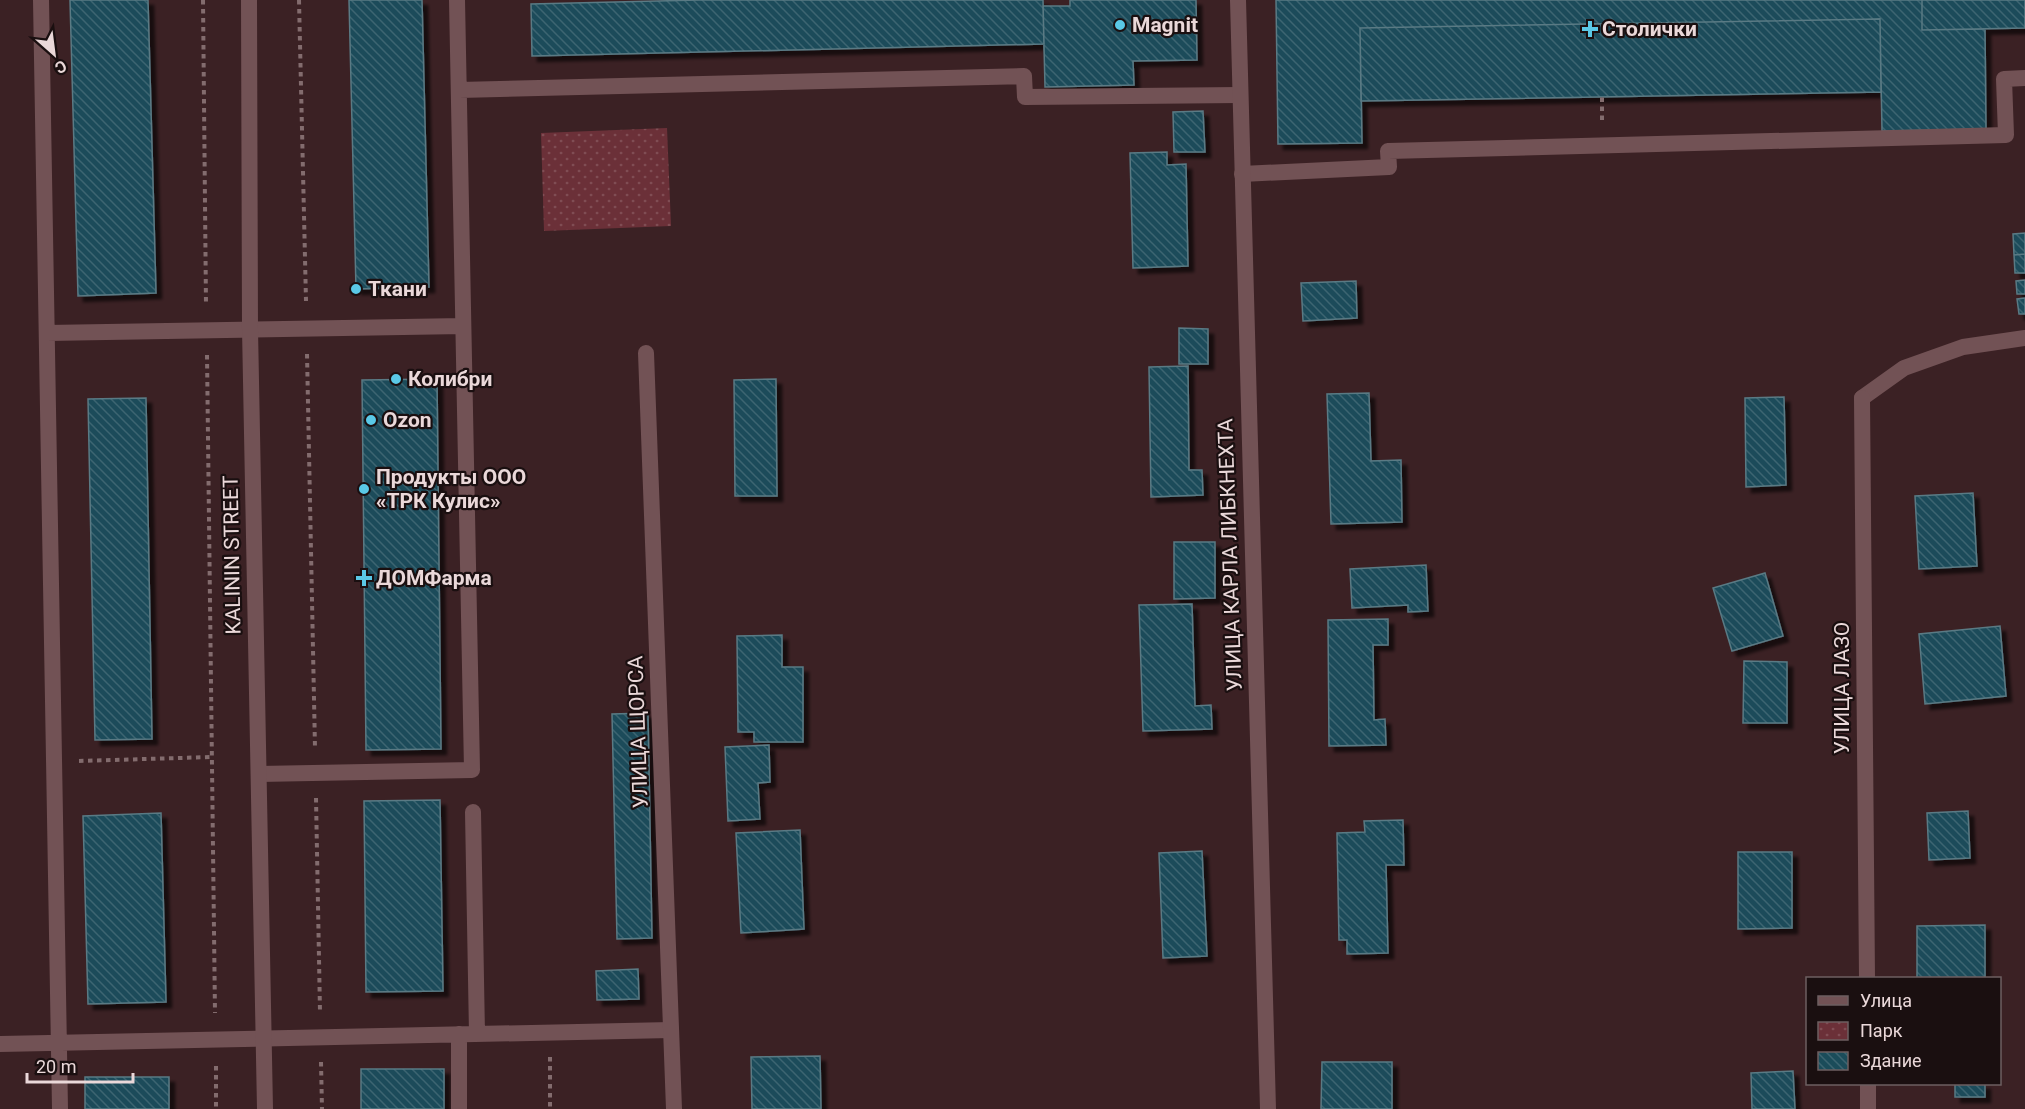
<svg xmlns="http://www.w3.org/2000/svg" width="2025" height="1109" font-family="Roboto,sans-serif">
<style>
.park{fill:url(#park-dots)}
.building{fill:url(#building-back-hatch);stroke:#5a7a84;stroke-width:1.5;filter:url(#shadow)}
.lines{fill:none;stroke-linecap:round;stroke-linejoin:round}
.path{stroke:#836c6e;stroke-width:4;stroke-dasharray:4.5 4.5;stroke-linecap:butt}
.service{stroke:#725255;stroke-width:16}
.minor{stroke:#725255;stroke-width:16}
.tertiary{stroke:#725255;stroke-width:16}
.poi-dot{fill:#5ac8e6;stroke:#1a0f10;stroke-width:2}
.labels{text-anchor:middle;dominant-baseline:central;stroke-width:4.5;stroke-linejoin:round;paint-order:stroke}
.poi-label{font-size:21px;font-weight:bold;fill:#ead8d9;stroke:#1a0f10;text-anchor:start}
.street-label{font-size:21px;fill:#ead8d9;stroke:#1a0f10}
</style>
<defs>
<pattern id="park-dots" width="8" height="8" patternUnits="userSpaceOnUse" patternTransform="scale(1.5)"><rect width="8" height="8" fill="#6b3038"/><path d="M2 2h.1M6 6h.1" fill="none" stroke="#804d54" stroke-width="1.8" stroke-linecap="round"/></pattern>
<pattern id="building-back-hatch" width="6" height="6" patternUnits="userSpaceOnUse" patternTransform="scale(1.5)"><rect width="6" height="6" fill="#1b4c5a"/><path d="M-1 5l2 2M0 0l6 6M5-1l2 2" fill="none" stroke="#3c6571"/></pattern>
<filter id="shadow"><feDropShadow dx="5.5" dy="5.5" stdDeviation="1.5" flood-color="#0009"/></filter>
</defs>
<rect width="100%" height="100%" fill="#3b2124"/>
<path class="park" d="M667,128L671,226L544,231L541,133Z"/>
<path class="building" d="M70,0H148L156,293L78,296Z
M349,0H422L429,287L356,289Z
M699,0H1043L1044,44L532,56L531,4Z
M1070,0H1196L1197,60L1133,61L1134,85L1045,87L1043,6H1070Z
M1276,0H1922V30L1985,29L1986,129L1882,131L1880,19L1360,28L1362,143L1278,144Z
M1922,0H2025V28L1922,30Z
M1880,19L1881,92L1361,101L1360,28Z
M1203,111L1205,152H1174L1173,112Z
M1167,152V165L1186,164L1188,266L1133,268L1130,153Z
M2025,233V254L2014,255L2013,234Z
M2025,254V273H2015L2014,255Z
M2025,280V294H2017L2016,281Z
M1356,281L1357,318L1303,321L1301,283Z
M2025,298V314H2019L2017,299Z
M1179,328L1208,329V364H1179Z
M1188,366L1189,470H1202L1203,495L1151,497L1149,367Z
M437,379L441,749L366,750L362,380Z
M776,379L777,496H735L734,380Z
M1369,393L1371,461L1401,460L1402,522L1331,524L1327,394Z
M1784,397L1786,485L1746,487L1745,398Z
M146,398L152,739L95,740L88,399Z
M1973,493L1977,566L1919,569L1915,496Z
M1174,542H1215V598L1174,599Z
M1426,565L1428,611L1408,612V605L1352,608L1350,569Z
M1765,573L1783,636L1732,651L1713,588Z
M1192,604L1195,706L1211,705L1212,729L1143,731L1139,605Z
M1388,619V645H1373L1374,720L1385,719L1386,745L1329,746L1328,620Z
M2000,626L2006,696L1925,704L1919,634Z
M782,635V667H803V742H754V732H738L737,636Z
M1744,661L1787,662V723H1743Z
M648,713L652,938L617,939L612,714Z
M769,745L770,782L758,783L760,819L728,821L725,747Z
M440,800L443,991L366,992L364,801Z
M1968,811L1970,858L1929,860L1927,813Z
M161,813L166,1002L88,1004L83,816Z
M1403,820L1404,865H1386L1388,953L1347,954V940H1339L1337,833L1365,832L1364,821Z
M800,830L804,929L741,933L736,833Z
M1202,851L1207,956L1163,958L1159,853Z
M1738,852H1792V928L1738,929Z
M1985,925V978H1917V926Z
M638,969L639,999L597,1000L596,971Z
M820,1056L821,1109H752L751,1057Z
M1322,1062H1392V1109H1321Z
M361,1069H444V1109H361Z
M1793,1071L1795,1109H1752L1751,1073Z
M85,1077H169V1109H85Z
M1955,1084H1985V1097H1955Z"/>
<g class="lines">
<path class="path" d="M203,0L206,305
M299,0L306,301
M1602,120V97
M307,354L315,748
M207,355L215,1013
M79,761L212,757
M316,798L320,1012
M550,1057V1109
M321,1062L322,1109
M216,1066V1109"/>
<path class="service" d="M41,0L60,1109
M459,90L1024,76L1025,97L1240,95
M1242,174L1389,167L1388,151L2006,135L2004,79L2025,78
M47,333L463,326
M1862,398L1904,368L1963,347L2025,338
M259,774L472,770L457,0
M473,812L477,1034
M459,1034V1109
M0,1044L671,1030"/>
<path class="minor" d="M1238,0L1268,1109
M646,353L674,1109
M1862,398L1867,978
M1868,1084V1109"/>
<path class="tertiary" d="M249,0L250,329L265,1109"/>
</g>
<g class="poi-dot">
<circle cx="1120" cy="25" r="6"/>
<path d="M1587 20h6v6h6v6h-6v6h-6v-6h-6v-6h6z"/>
<circle cx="356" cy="289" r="6"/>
<circle cx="396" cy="379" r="6"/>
<circle cx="371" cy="420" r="6"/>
<circle cx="364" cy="489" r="6"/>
<path d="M361 569h6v6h6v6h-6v6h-6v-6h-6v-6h6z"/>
</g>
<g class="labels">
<g class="poi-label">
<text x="1132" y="25">Magnit</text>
<text x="1602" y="29">Столички</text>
<text x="368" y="289">Ткани</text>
<text x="408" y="379">Колибри</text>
<text x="383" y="420">Ozon</text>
<text x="376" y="477">Продукты ООО<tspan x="376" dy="24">«ТРК Кулис»</tspan></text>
<text x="376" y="578">ДОМФарма</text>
</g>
<g class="street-label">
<text transform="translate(232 555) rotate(-91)">KALININ STREET</text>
<text transform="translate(1230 555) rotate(-92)">УЛИЦА КАРЛА ЛИБКНЕХТА</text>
<text transform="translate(1842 688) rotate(-90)">УЛИЦА ЛАЗО</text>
<text transform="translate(638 732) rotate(-92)">УЛИЦА ЩОРСА</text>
</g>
</g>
<rect x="1806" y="977" width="195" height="108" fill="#1a0f10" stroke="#6d5f60" stroke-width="1.5"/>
<rect x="1818" y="996" width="30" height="9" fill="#725255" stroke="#6d5f60" stroke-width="1.5"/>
<text x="1860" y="1007" font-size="18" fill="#ead8d9">Улица</text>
<rect x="1818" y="1022" width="30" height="18" fill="url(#park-dots)" stroke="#6d5f60" stroke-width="1.5"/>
<text x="1860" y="1037" font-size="18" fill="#ead8d9">Парк</text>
<rect x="1818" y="1052" width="30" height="18" fill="url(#building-back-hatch)" stroke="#6d5f60" stroke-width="1.5"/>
<text x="1860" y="1067" font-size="18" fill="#ead8d9">Здание</text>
<g transform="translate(54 54) rotate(152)" stroke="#1a0f10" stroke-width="4.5" paint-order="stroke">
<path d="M0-4.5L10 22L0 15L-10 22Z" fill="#ead8d9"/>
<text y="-9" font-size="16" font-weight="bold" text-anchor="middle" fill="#ead8d9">С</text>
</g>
<path d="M27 1073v9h106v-9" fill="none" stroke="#ead8d9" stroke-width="3"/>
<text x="36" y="1073" font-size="18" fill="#ead8d9" stroke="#1a0f10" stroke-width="4.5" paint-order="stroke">20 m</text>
</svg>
